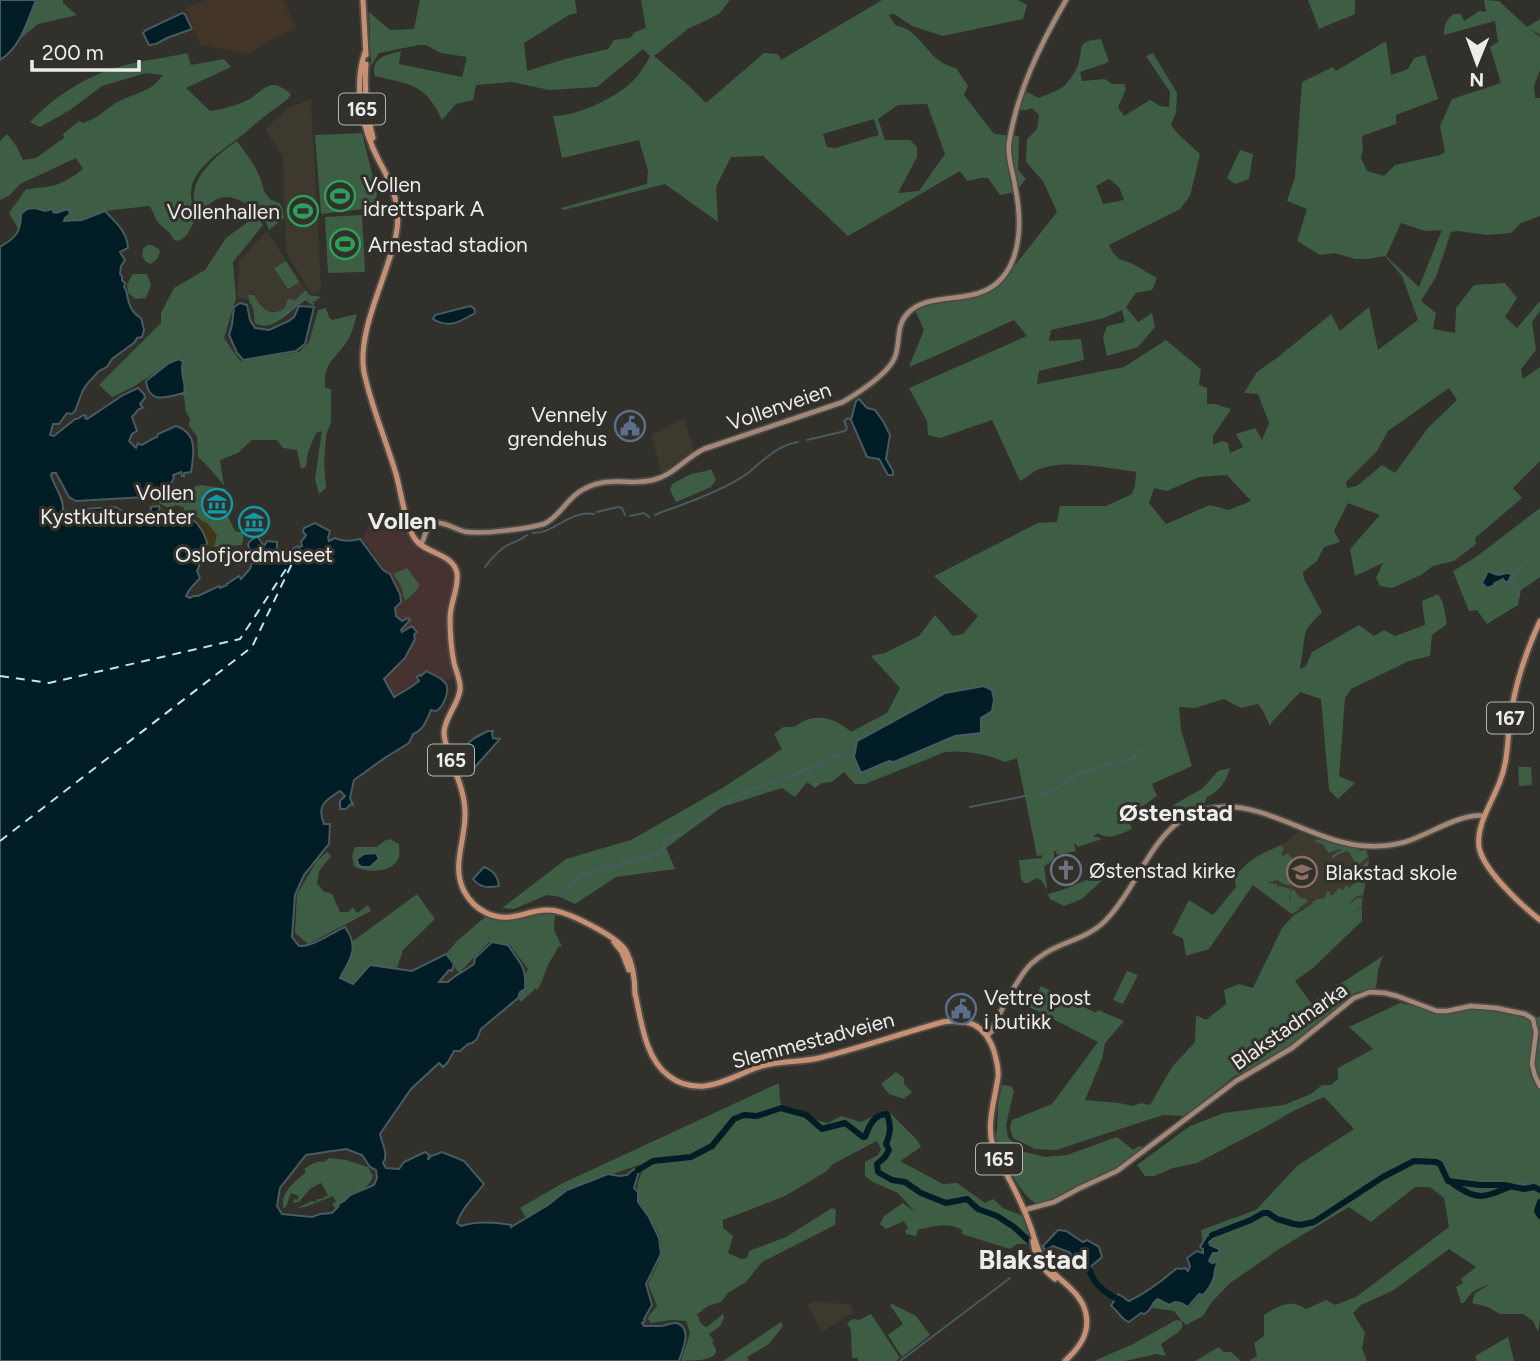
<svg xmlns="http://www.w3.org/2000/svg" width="1540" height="1361" font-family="Figtree,sans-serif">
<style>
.commercial{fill:#46322e}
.industrial{fill:#433428}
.built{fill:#3d392e}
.green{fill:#3d5e44;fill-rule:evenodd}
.sand{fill:#403717}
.water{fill:#001d25;stroke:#475b60;stroke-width:2;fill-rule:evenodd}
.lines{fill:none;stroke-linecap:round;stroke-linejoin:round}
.stream{stroke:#475b60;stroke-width:2}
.river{stroke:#001d25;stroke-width:6}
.ferry{stroke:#b6e8f9;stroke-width:2;stroke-dasharray:9 7;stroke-linecap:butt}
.secondary-casing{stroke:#4c4b47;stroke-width:8}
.primary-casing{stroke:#4c4b47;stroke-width:9}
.secondary{stroke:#a48877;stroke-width:4.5}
.primary{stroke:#c79073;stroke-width:5}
.labels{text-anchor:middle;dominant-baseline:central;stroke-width:6;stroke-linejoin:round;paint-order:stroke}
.shield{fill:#31302b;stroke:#b5b4b0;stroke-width:2}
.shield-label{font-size:19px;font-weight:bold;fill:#edece9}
.poi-label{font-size:21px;fill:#edece9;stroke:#31302b;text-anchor:start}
.street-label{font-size:21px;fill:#edece9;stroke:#31302b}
.quarter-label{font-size:24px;font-weight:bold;fill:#edece9;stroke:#31302b}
.district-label{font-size:28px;font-weight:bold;fill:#edece9;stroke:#31302b}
</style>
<rect width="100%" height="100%" fill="#31302b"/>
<path class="commercial" d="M405,516L411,536L445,561L454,572V581L447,616L455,676L444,681L426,671L421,676L417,677L419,680L413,686L394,697L384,679L405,658L402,632L400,629L408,624L399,619L390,605L402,594L363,538L368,526Z"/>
<path class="industrial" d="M207,0H283L296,27L260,46L251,54L200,45L186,8Z"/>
<path class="built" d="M311,99L321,286L318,292L311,294L286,252L283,157L265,129L288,108Z
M267,231L308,294L259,326L255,322L252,306L247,299L237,298L239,261Z
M684,418L694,451L662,475L651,435Z
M1301,832L1344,846L1365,849L1369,852V862L1362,907L1353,914L1344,905L1334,902L1313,903L1292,915L1239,875H1235L1254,857L1288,841L1296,833Z
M815,1301L851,1305L852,1313L822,1332L807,1305Z"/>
<path class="green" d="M36,0H63V3L77,15L38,24L20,39Z
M420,0H575L577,13L569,15L524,43L527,71L565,59L608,49L614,40L630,38L635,32L646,28L641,0H730L719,14L688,29L654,56L687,84L706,103L764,53L778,54L781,60L882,0H1018L1027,5L1023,19L943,36L912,26L894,14L889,15L895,25C900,27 907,28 911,32C928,46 932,62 956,68L968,86L964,95L994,134L1019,136L1018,170L1026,179L1015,192L1000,195L988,178H981L967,181L960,171L848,236L763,156L731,157L716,187L718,222L665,184L564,210L561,208L647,184L648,171L639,140L562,158L553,116C578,116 616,98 634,80C640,73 646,64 650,56L643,49L597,87L549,90L512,82L476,85L473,100L456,104L442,120C425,83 411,85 375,76C370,57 387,55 401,51L399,64L462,77L467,57L441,53L426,45H419L379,53L371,66L369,12L390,30L414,29ZM927,104L945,154L919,191L898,193L917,157V147L910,140H885L878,119L898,105ZM874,119L879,135L835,148L827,147L823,134Z
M1308,0H1355V14L1319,29Z
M1484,0L1499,1L1527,27L1540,19V35L1529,28L1540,37V70L1534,86L1535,98H1540V216L1521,223L1511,233L1487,235L1457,231L1451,232L1436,277L1421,301L1436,313L1433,329L1455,333L1456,308L1474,285L1505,283L1517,298L1505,317L1517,328L1540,301V311L1532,322L1536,350L1521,369L1523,379L1540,367V461L1513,488L1522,498L1475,538L1476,544L1454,561L1433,566L1421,575L1392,588L1380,586L1376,578L1383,563L1355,576L1350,549L1380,515L1348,503L1334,531L1340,542L1324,547L1317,561L1303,572L1304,579L1322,612L1308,627L1305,634L1300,669L1306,666L1312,652L1359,625L1374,636L1384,630L1395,636L1425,625L1422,601L1438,594L1443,603L1447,624L1432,635L1430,656L1409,661L1351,689L1345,698L1339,776L1355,783L1338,799L1329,790L1321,699L1300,692L1272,722L1270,726L1263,711L1258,704L1241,708L1224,699L1195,708L1179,707L1181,730L1192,766L1152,784L1157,796L1127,817L1132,829C1120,834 1109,841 1098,833L1093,836L1102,839L1077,847L1076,844H1074L1076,851L1057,855L1056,851H1054V859L1048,864L1044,866L1047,888L1046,889L1042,881L1037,878L1028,883H1024L1021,879L1019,860L1042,858V855L1037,856L1017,758L1005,762C987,754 965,750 945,752L865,784H855L844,772L832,782L822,783L815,788L807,782L795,797L782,788L722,807L666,848L675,869L616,877L575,904L560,897L547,895L514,909L502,908L566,859L631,840L724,787L782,749L774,734L783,727C801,728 795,723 809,719C825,715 840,722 851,732L887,713L900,688L871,656L885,653L919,636L935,615L953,636L963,634L978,616L934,576L1038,523L1057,522L1060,506H1106L1132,494L1135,486L1136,472C1109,468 1065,459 1039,469C1032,472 1026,478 1020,481L992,420L940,438L928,435L927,421L909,388L1027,336L1014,320C978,336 944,353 909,367L924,330L915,310L925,305L987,293L1004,279L1057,212L1043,181L1026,162L1027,139L1037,129L1039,115L1032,108L1026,110H1018L1025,91L1039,98C1047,94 1059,91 1065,85C1069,81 1076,71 1078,65C1084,47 1075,41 1101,39L1109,62L1080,72L1082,81L1105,79L1112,84H1124L1126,89L1118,107L1124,116L1150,100L1160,106L1169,107L1170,92L1146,56L1153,53L1177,93L1176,112L1171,125L1178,134L1200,154L1190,196L1180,209L1109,245L1113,253L1119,259L1131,263L1157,278L1152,290L1136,293L1126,307L1138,322L1152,313L1155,327L1138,347L1107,356L1103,337L1107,326L1125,322L1122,310L1104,318L1051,330L1049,341L1081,339L1084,360L1039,371L1037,384L1124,367L1166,340L1201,369L1199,385L1207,388V404H1215L1231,409L1213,436V445L1222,441L1228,443L1230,453L1243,447L1236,434L1255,428L1262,440L1269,423L1258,394L1244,393L1257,372L1278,357L1331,314L1340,331L1369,307L1378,350L1418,320L1402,276L1385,256L1367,259H1355L1335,253L1320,255L1297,241L1307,209L1287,201L1295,177L1302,82L1333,67L1336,71L1386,41L1391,75L1408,69L1414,58L1425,55L1438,99L1396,115V124L1362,136L1363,150L1361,158L1367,171L1384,176L1395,165L1440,155L1445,152L1440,126L1452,99L1501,83L1490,47L1498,42L1495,21L1444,35C1444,25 1446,21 1453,14H1461L1464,21L1479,11L1486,12ZM1109,179L1119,187L1124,200L1103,204L1096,186ZM1401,223L1425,231L1442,230L1419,287L1386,256ZM1449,388L1457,400L1428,428L1395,473L1382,465L1357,486L1347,488L1346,482L1377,451L1388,431ZM1227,475L1251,501L1229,510L1210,505L1166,524L1149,503L1154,488L1167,491L1199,477ZM981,718V733L955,736L895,762L889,761Z
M187,53L191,65L224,59L231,67L186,88L210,111C223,109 236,106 248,100C266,89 269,76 291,94L288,99C273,110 259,120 245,133C227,148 193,165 191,192C190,200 194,205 199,212L187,235L179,241L174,240C169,230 164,230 158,222C153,216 154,211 149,206L105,211L82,220L63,221L66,217L60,212H53V209C42,213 37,206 26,210L19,230L9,213L26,189C53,187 61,186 83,169L76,158L20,184L10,195L0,200V141L7,134L17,147L23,160L36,158L64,138L63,134L79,121L83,123C97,119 105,110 116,103C135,92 149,94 163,75L146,73L102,86L70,110L40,127L30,122C55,96 87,75 122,66C143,60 166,58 187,53Z
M362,133L376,190L377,195L372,208L321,214L315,135Z
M237,141C244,151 253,162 258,173C262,180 262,188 266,194C274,208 282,193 284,218L269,230L262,212C236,199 225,187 203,210L194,200C191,176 219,153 237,141Z
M1240,150L1253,154L1249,179L1235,184L1227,178Z
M362,215L365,272L328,273L325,217Z
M256,216L263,225L233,262L236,298L224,338L240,361L299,352L309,342L318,310L326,308L329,317L332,320L357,314C355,321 353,330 350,336C339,358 323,359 325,388L331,389V422L326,435L324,464L326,488L319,494L315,479L322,431L316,433L308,452L306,467L301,469L297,450L283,448L277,440H252L238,453L220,460L224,486C216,475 208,466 198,457L197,436L189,426L190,419L186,412L184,396L179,394L184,393C187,382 179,374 183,362L169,363L133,387L112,397L99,385L161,323V313L174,288L205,270L226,238Z
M147,245H152L160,250C159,257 157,261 150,264L145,261L142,256L143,249Z
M286,261L299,282L288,289L274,268Z
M133,274H147L151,285L146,298L136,299L128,293L127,284Z
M306,290L309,295L321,297L312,303L308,299H305C292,309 272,334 255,323L253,307L250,303L248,295H254C261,307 268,318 284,309L288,299L295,300Z
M711,469L716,480L711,487L676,502L670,490L672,484L691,474L706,471Z
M202,485L226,489V512L235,531L244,533L242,545L214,547L215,541L199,518L186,513L183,507L175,505L170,509L159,503L158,501L175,489L187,488L185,492L188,493L194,489L195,486Z
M1540,508V577L1521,590L1518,605L1487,624L1477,610L1469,611L1453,571L1476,557Z
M407,568L419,584L418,589L405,601L401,586L393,574Z
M1518,767H1531L1532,785L1519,786Z
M1230,768C1227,780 1218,793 1207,797L1205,803L1175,821L1166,817L1165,810L1203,788L1218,771Z
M390,839L399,844C399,850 401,856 397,861C389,873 365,873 354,866L352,856L355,847H377L384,841Z
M1315,839L1359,849L1360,851L1366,850L1368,857L1357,866L1349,852L1339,849L1329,853L1322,844L1315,842Z
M1282,845L1284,849L1281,853L1283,856L1288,853L1297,865L1295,880L1290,885L1284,884L1277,880L1269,882V885L1270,883L1277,884V893L1278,886L1287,888V889L1291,888L1289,897L1292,906L1290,896L1291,890H1294L1301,899L1304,898L1308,901L1300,907H1294L1301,908L1292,914L1253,885L1209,949L1186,956L1183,939L1172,933L1189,900L1213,915L1236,887L1234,876L1239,875L1238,873C1250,859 1265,852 1282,845Z
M327,852L331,856L319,871L317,883L323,891L332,894L340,912H348L353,907L357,913L368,905L371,911L308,944L295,933L297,894L317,861Z
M1369,860L1363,895L1355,897L1348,905L1357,898H1362V906L1352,913L1362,907V921L1314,967L1295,981L1311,1003L1383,956L1378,970L1376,988L1357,992L1306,1036L1275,1056L1233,1077L1186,1116L1163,1115L1056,1150L1035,1149L1013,1138L1010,1128L1012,1120L1052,1104L1098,1042L1029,1007L1041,986L1096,1013L1098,1010L1124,1021L1105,1043L1102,1059L1085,1100L1119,1103L1133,1106L1141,1103L1150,1105L1172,1067L1195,1042L1196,1015L1206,1020L1226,1004L1224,990L1239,984L1253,988L1282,928L1293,916L1313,903L1312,902L1317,899H1321L1325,898L1327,891L1330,892V895H1333L1335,892L1337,891L1338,887L1343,890L1347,885L1349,888L1360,879L1357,875V871Z
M1110,870V873L1082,899L1064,906L1050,899L1048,894L1065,889Z
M417,894L435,919L403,950L397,968L370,965L353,984L340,978L349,944Z
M535,914H555L554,930L562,947L558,946C556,953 553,956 549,963C544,972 543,983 536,992L537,989L536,988L521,1002L518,998L520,992L525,989L526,973L528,969L510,945L489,942L459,973L446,954L457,941L485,917C505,922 515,920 535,914Z
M1127,971L1138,975L1123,1004L1113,1000Z
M1400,1003L1437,1010L1475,1006L1517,1010L1534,1022C1534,1036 1529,1055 1532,1069C1533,1075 1537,1080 1540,1085V1319L1538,1332L1533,1321L1523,1314H1500L1488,1307L1472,1303L1475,1293L1490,1284C1477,1289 1471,1291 1464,1303H1461L1456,1287L1463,1283L1461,1279L1476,1267L1449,1249L1394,1290L1361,1305L1353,1313L1365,1333L1362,1348L1367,1361H1249L1257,1356L1254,1343L1264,1336V1315C1278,1306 1291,1298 1306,1309L1326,1300L1335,1305L1356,1297L1449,1227L1444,1198L1430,1187H1415L1371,1222L1349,1207L1279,1249L1229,1284L1211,1303L1203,1316L1186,1325L1182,1321V1328L1177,1333L1161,1344L1166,1356L1156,1354L1125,1361H1094L1133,1344L1176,1320L1182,1321L1174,1311L1152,1308L1154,1297L1184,1304L1189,1308L1208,1285L1201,1230L1256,1210L1297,1166L1354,1129L1324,1097L1295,1110L1264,1128L1197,1163L1173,1168L1154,1176H1145L1137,1165L1190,1126L1224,1113L1284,1105L1311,1094L1322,1085H1331L1338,1079V1068L1373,1049L1349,1027Z
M1540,1016V1081C1528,1060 1540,1040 1535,1018Z
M896,1072L904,1078V1084L912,1092L904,1099L889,1094L881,1084Z
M779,1083L780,1101L785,1112L828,1123L841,1116L861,1122L883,1112L890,1113L918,1141L921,1147L900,1161L943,1184L957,1183L985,1203L993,1199L1003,1208L1023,1216L1028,1232L1027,1244H1017L1010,1249L962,1234V1230C951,1222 931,1226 918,1230L916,1236L906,1234L905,1231L908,1228L904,1221L886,1229L880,1224L884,1216L903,1203L916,1213L898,1193L873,1182L865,1176V1162L878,1155L881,1149L877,1141L833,1164L827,1171L785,1196L723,1220V1228L733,1236L728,1253L741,1259L747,1258L749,1251L786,1237L832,1208L836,1210L835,1225L762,1262L746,1282L728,1293L721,1302L708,1306L695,1316L698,1315C699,1321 701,1326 707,1327L723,1314L724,1318L720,1326L709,1334L714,1341L712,1343C728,1361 693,1361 681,1361L690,1333L686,1321L671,1320L651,1323L647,1318L657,1306L648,1284C652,1275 660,1263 661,1253C666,1219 623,1209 642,1172L639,1165L568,1189L548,1205L526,1218L520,1208L563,1183Z
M1002,1085L1011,1086L1014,1091L1006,1125L1008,1137L1021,1151L1045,1157L1067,1155L1117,1137L1133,1150L1139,1146L1143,1147L1119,1168L1049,1202L1035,1203C1017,1191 1003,1157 995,1137L997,1129L998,1104Z
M329,1158L346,1160L368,1167L373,1176C368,1193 344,1195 336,1209L332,1204L336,1202L333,1196L305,1207L297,1208L312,1201L316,1202L317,1199H322L328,1195L321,1183L310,1189L299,1202L293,1203L294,1199L297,1200L299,1196L291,1193L286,1207L283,1208C281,1192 293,1183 305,1173L306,1171L304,1169C311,1165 316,1160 324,1162Z
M892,1304L916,1316L930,1335L902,1357L888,1335L903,1324L890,1305Z
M871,1314L900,1358L896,1361H858V1358H852L851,1330L847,1323L853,1319L859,1320Z
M781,1322L783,1326L769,1344L747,1357L749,1361H723Z
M1508,1337L1514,1361H1477L1475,1356Z
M1219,1347L1224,1352H1231L1241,1361H1195Z"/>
<path class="sand" d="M154,501L171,513L183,507L186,513L207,523L217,535L214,547L207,546L203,532L194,521L183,518L177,514L174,517V520H171V517L164,514L163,511L161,512L152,506L151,507L150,505Z"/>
<path class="water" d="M0,0H36C27,22 21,47 0,60Z
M182,13L185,14L192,29L167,38L156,44L149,45L143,33L146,30Z
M35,208L45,211L53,209V212L56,213L68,209L70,214L65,218L64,221L82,220L105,211C116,223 127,231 128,248L120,252L125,260L121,266L120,274L122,276V280L125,283L124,287L126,290C128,300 129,311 141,318L144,330L142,337L137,338L135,342L112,359L107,367L99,371L88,383L83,390L75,411L72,414L67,413L59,424H53L50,435L54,436C61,430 68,425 75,419H77L84,415L86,416L85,418L87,419L123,395L138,388L144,394L145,398L140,404L143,408L139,409L132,417L137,431L132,434L129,441L136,448L138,443L141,445C147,443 150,439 157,437L158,434L176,426C198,433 194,454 191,472L184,473V476H182L181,472L173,475L174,478L163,496L76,501L69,497L56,473H52L51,475C54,487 64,497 63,510L74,514L83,509L115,507L124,512L128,519C139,519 144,517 151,509V507L159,506L160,512L164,511V514L172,517V520H174V517L177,514L182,515L183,518L196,522L203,532L207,542C206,547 199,567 197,571L200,578L189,590L186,596L190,598L193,596H198L219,586L220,588L227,585V584L239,576L241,579L250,569L252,563L255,562L248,545L249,542L257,536L264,546L267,541L277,542V548L275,551L277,556L298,546L299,548L302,546L301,542L306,535L303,532L304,528L315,523L330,531L328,538L329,541L335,538C343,542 352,541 360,539L383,570L390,574L400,594L401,602L395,608L396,616L402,621L408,618L410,620L401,630L402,632L412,626L417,632L414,635L415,639L405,658L384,679L394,697L411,687L419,681L417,677L419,675L421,676L426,671C432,674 443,678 446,684C450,691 443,708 436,711C434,711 432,710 431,710C427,719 424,730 413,734L409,743L386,757L354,780L350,798L353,805L351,804L346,809H340V801L345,796L340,791C326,800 316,805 324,824H330L329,844L304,875L295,895L292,937L299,946C312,947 332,933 345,927C360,948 350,959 340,978L353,984L370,965L412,971L446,954L454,964L452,971L449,970L439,982H448C456,974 465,971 474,964L475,958L492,942L508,945C520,963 527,967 525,989L520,992L518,998L481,1029L477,1039L472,1043L468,1044L460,1051H454L448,1062L443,1067L439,1063L411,1089L380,1134C382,1144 389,1154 383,1163L386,1168L399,1169L404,1162L425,1152L429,1155L428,1160L431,1156L442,1152L464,1161L484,1184C474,1197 461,1209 457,1223L461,1226C476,1221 494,1222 511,1225V1227L548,1205L567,1190L608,1174L619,1176L627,1175L634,1169L638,1170V1175L634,1188L638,1192V1202L649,1217L659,1238L661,1254L646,1284L652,1305L644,1319L645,1321L642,1323L644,1326C650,1326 656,1326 662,1326C667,1325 674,1321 679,1324C692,1330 682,1351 679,1361H0V247C15,238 21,233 21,214L27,209ZM346,1149L362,1155L370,1167L376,1170L377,1178L374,1185L350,1195L344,1201L339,1204L338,1207L332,1213L320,1214L312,1217L282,1214L277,1206L280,1188L306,1155Z
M240,303L247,305L250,320L255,328L269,330L289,321L294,317L299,306L314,307L305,344L296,351L243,360L237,353L229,335L232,325L234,307Z
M470,306L474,308L475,313C459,322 450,329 433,319L435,315Z
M179,359L183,362C179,374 187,382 184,393C167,397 149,405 146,381L169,363Z
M859,399L867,408L875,410L883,421L890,435L886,459L893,471V475H888L879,459L867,457L851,420L856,401Z
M1488,571C1498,575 1496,576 1507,573L1512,574L1508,582H1505L1503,579L1495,583L1493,586L1487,588L1482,583Z
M984,686L992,690L994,700L992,711L981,718V733L955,736L894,762L889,761L861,773L854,757L857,741L945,693Z
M488,731H493L492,734L493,738L500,739L474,768C460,744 466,742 488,731Z
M376,853L379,859L370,867H362L358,864L357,859L364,854Z
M484,867C493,870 498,877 499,886C489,888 480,888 473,879Z
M1058,1230L1066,1231L1083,1242L1087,1240L1099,1247L1102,1257L1089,1268L1080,1264L1069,1252L1053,1246L1045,1250L1043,1246Z
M1216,1230L1222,1231C1218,1233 1214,1239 1209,1242L1210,1245L1219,1249V1253H1213L1209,1261L1212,1263L1218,1262C1214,1268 1215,1271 1214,1277C1212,1283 1207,1291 1203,1295L1199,1294L1188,1307L1181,1303L1175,1302L1169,1305L1158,1299C1151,1302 1153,1310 1144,1314L1141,1313L1129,1322C1121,1320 1119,1311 1111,1306L1118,1294L1129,1301C1148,1292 1162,1281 1177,1268L1181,1269L1185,1268L1188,1271L1190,1266L1187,1258L1197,1251L1203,1253V1249L1200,1247L1206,1237Z"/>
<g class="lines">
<path class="stream" d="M281,318L305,299L313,304
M807,440L845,431L847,428L844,421L848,418L851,420
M597,512L618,507L622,508L625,515
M655,515C662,511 669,510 676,507C698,499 739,483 755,467C768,456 780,445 798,442
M630,516L644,513L649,517
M533,533C554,534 569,510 594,514
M485,567C491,559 498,551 506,546C514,542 521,540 527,535
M1512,574L1525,565
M1509,580L1512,582L1519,596
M1039,795L1055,790L1068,779L1082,772L1099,768L1104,764C1112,765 1123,764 1129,760C1136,757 1139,751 1145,749
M970,807L1030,795
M1333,857L1338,853L1344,851
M557,895L582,875L662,853L665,840L681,834L718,807L743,793L819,765L834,756L846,754
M1478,1185L1487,1196
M1515,1186C1520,1182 1524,1183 1531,1184L1534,1187
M900,1361L1010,1278"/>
<path class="river" d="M638,1170L653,1161L691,1157L712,1146L734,1119L744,1115L757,1116L781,1108L806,1115L822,1129L845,1123L863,1137H865C869,1126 874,1114 887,1114C891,1125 891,1132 886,1144L889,1150L885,1157L877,1164L878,1172L892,1180L905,1182L921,1193L946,1203L967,1199L978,1209L997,1216L1014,1227L1028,1240
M1452,1183C1477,1201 1483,1198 1509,1187
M1540,1202L1537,1211L1540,1216
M1212,1235L1251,1220L1263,1213H1268L1277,1219L1294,1224L1301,1225L1314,1222L1383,1177L1414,1161L1436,1162L1440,1164L1448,1181L1479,1185H1504L1524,1189L1534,1187L1540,1190
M1084,1262C1089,1267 1089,1271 1093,1278C1097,1287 1111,1297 1121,1300"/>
<path class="ferry" d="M0,676L49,683L240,639L296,554
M0,841L252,647L300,547"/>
<g class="secondary-casing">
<path id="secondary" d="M421,545C425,538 425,526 435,523C445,521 457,531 467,532C485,534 526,529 544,524C561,516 567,497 584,489C611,475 629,486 653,480C674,475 685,458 704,449L843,402C858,393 889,373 895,357C901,341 895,325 909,312C932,290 978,307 1002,278C1023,254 1021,215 1015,186C1013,171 1007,158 1009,143C1017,92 1040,45 1066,0
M987,1036L992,1031C997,1017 1021,972 1032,963C1040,956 1050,950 1059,946C1075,939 1092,934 1105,921C1144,882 1155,810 1221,807C1274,804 1324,850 1379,846C1388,846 1397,844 1405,842C1429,835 1461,812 1485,816
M1024,1210L1054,1202L1080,1188L1117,1171L1236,1081L1292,1048L1354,998L1370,992L1385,993L1397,996L1437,1011H1447L1471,1006L1496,1008L1525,1014L1533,1019L1534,1024L1536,1032L1532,1064L1535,1076L1540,1086"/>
</g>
<g class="primary-casing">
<path id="primary" d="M363,0L366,55
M365,52C353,87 362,128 379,161C387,175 395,191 397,208C400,227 394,245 388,263C378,295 358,338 364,372C371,406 386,440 396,474C401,491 405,525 415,539C425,554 453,553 457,573C459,588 450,603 450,618C450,632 451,648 454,663C456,671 461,681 460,690C458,705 445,717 444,732C444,742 448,750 451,759C457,777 465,794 465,813C466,839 451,866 464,891C474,910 494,921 516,916C527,914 537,909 549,910C566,910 618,937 626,951C633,964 635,981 635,995
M366,64C364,90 366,113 373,138
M1540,621C1527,649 1516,682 1511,713C1507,735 1509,759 1500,781C1493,801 1476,824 1479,847C1483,870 1521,905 1540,920
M614,942L622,952L629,970
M635,993C641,1020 645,1059 669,1076C679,1084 692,1087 705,1086C726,1084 745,1070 766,1065C783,1061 801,1062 819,1058C861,1048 902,1033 943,1022C969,1018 985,1025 994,1051C996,1060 999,1067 998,1077C995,1100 986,1123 993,1147C1004,1171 1019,1195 1028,1220C1034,1234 1037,1253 1046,1265C1059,1281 1082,1292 1086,1314C1090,1334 1079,1348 1065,1361
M1033,1241C1035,1258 1041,1268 1055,1279"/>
</g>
<use href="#secondary" class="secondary"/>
<use href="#primary" class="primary"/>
</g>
<defs>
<g id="stadium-ring" transform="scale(1.575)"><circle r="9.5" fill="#31302b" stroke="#2e9e5b" stroke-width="1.5"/><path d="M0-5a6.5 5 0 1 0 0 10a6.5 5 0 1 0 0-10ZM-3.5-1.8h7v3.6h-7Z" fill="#2e9e5b"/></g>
<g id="civic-ring" transform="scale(1.575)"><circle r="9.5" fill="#31302b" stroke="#5c6f8a" stroke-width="1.5"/><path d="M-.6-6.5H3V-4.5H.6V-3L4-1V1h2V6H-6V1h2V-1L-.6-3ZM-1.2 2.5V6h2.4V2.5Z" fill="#5c6f8a"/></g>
<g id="museum-ring" transform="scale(1.575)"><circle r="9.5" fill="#31302b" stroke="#0f9aa8" stroke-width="1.5"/><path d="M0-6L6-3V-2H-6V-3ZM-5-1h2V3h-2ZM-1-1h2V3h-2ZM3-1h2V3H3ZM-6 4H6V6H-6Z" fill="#0f9aa8"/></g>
<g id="church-ring" transform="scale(1.575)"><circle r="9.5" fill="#31302b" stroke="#6b7280" stroke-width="1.5"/><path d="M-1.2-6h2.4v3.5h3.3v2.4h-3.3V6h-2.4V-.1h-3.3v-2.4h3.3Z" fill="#6b7280"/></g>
<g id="school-ring" transform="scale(1.575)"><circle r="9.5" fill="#31302b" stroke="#8d6e63" stroke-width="1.5"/><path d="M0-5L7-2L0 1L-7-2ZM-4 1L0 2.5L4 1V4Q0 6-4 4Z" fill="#8d6e63"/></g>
</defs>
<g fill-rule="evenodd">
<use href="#stadium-ring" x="340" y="196"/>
<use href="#stadium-ring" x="303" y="211"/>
<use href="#stadium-ring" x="345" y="244"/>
<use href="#civic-ring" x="630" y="426"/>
<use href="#museum-ring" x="217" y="504"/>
<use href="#museum-ring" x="254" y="522"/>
<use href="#church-ring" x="1066" y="870"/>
<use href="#school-ring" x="1302" y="872"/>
<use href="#civic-ring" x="961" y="1009"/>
</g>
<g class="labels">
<g class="shield">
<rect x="339" y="93.5" width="46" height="31" rx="5"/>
<rect x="1487" y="702.5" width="46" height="31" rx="5"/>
<rect x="428" y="744.5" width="46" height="31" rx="5"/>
<rect x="976" y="1143.5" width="46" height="31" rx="5"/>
</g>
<g class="shield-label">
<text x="362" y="109">165</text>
<text x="1510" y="718">167</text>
<text x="451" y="760">165</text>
<text x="999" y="1159">165</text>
</g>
<g class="poi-label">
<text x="363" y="184">Vollen<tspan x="363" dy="24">idrettspark A</tspan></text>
<text x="280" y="211" text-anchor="end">Vollenhallen</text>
<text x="368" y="244">Arnestad stadion</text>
<text x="607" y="414" text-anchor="end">Vennely<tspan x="607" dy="24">grendehus</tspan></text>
<text x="194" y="492" text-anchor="end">Vollen<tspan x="194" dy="24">Kystkultursenter</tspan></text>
<text x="254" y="554" text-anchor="middle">Oslofjordmuseet</text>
<text x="1089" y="870">Østenstad kirke</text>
<text x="1325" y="872">Blakstad skole</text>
<text x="984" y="997">Vettre post<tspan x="984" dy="24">i butikk</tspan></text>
</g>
<g class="street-label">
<text transform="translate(779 406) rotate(-19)">Vollenveien</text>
<text transform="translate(1289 1026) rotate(-35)">Blakstadmarka</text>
<text transform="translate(813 1040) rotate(-15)">Slemmestadveien</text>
</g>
<g class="quarter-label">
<text x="402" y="520">Vollen</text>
<text x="1176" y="812">Østenstad</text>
</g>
<g class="district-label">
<text x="1033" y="1259">Blakstad</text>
</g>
</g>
<g transform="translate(1477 63) rotate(181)" stroke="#31302b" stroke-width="5" paint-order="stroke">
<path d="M0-5L12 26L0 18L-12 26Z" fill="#edece9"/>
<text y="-10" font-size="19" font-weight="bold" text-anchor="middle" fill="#edece9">N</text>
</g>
<path d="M32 60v10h107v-10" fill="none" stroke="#edece9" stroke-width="3.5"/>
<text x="42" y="60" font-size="21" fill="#edece9" stroke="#31302b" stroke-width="5" paint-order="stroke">200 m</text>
</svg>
